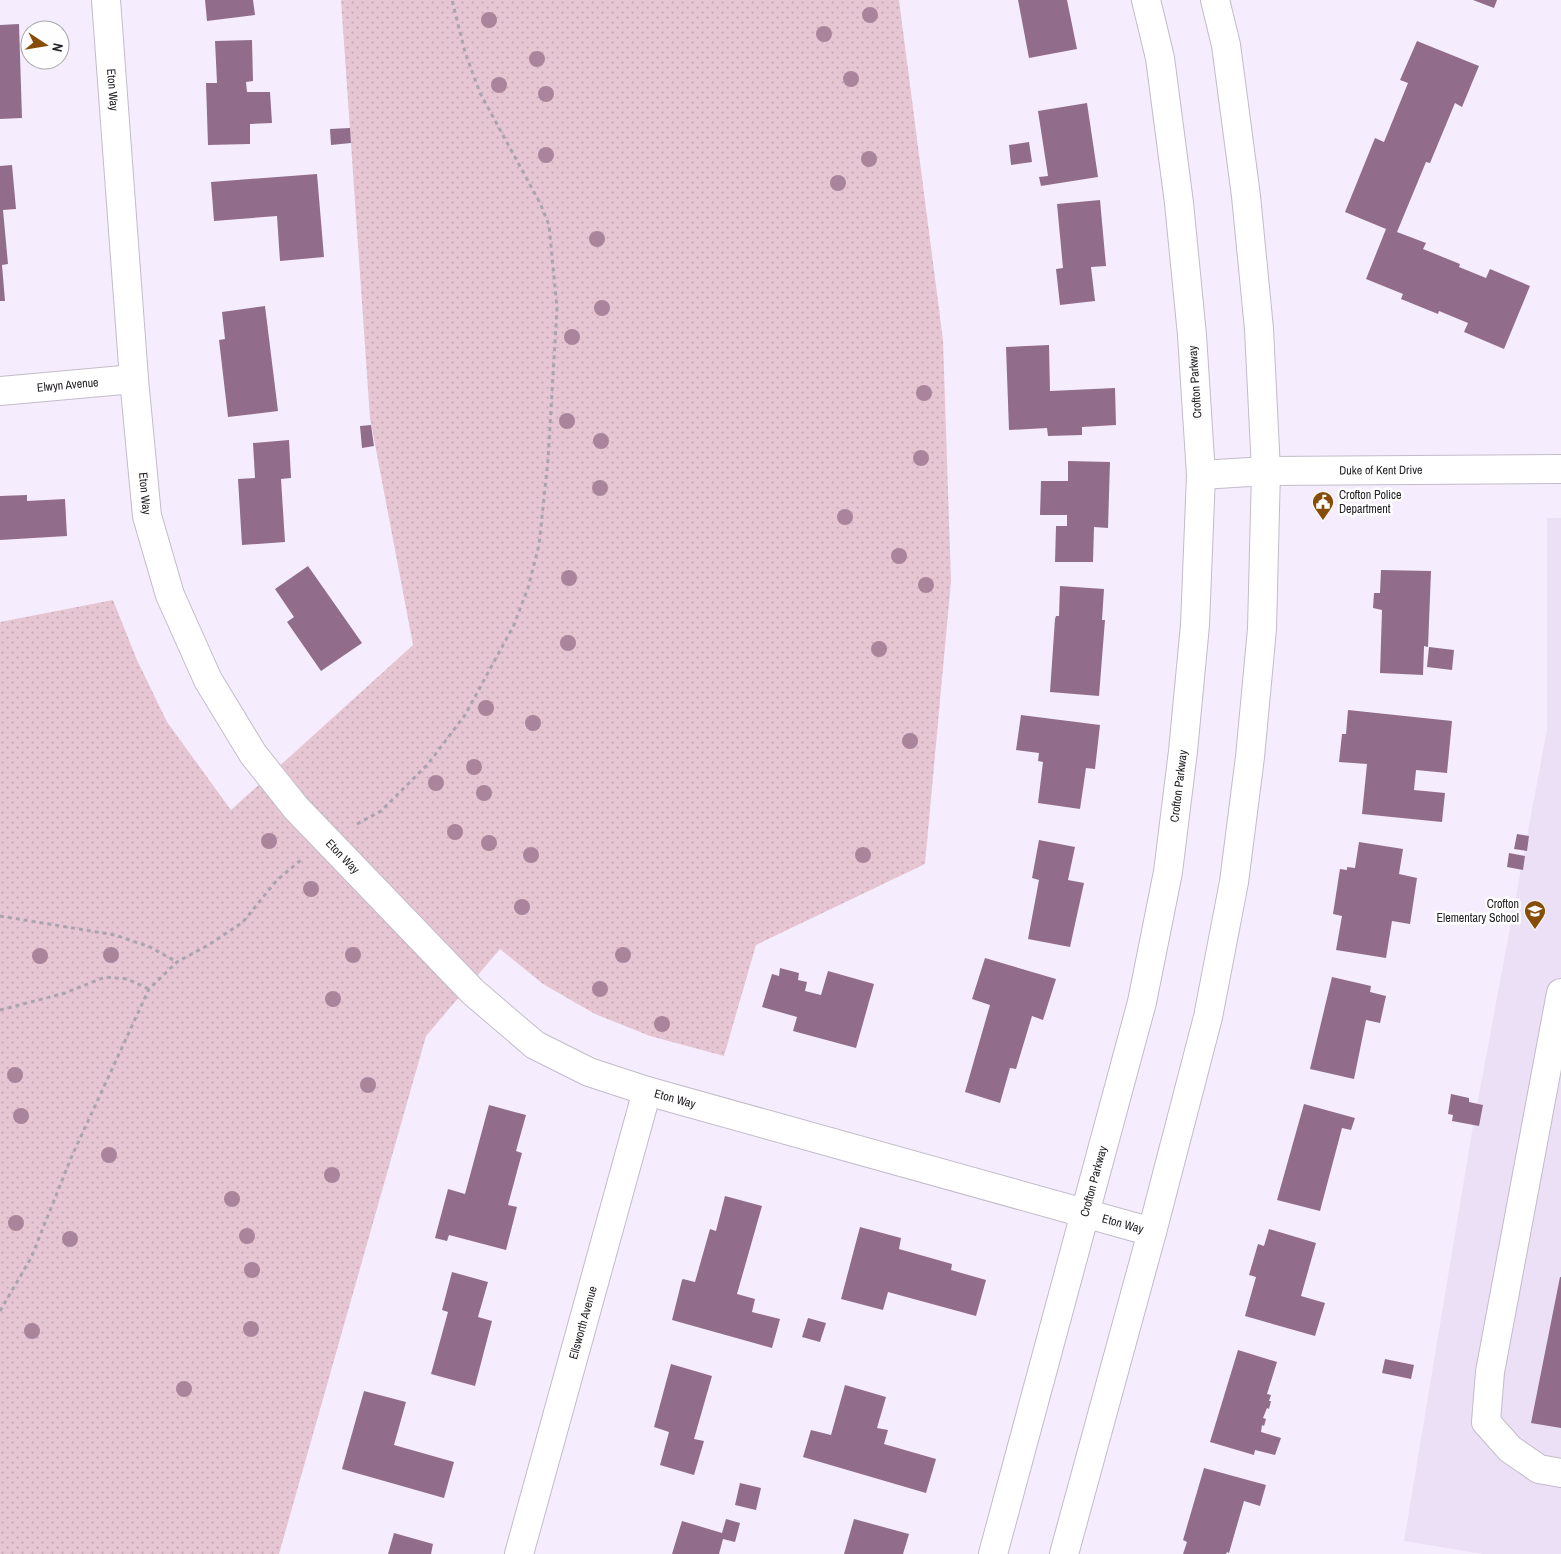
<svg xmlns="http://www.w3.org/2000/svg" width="1561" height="1554" font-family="'Archivo Narrow',sans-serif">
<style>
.built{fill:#ece0f6}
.grass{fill:url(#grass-dots)}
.building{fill:#916d8b}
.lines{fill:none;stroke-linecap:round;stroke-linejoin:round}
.minor-casing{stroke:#c3bbca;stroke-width:30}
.path{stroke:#aaa4b0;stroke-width:3;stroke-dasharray:4 4;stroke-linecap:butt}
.minor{stroke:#fff;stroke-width:28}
.tree{fill:#a9849a}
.labels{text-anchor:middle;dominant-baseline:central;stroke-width:5;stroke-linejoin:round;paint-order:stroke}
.street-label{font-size:12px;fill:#252227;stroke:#fefefe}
.poi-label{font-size:12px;fill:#252227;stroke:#fefefe;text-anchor:start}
</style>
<defs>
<pattern id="grass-dots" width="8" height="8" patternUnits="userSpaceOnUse" patternTransform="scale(1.25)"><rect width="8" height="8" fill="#e6c6d2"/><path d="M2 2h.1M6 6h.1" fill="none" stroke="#c5aab4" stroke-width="1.8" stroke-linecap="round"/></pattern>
</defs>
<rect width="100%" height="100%" fill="#f5edfd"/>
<path class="built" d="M1547,518H1561V1554H1483L1404,1541L1472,1132L1547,729Z"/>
<path class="grass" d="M341,0H899L943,340L951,581L925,864L756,945L724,1056L650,1036L595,1014L543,984L500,949L426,1036L279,1554H0V622L113,600L137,660L167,722L231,810L413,645L370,418Z"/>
<path class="building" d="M205,0H253L255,15L207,21Z
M1018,0H1067L1077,49L1029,58Z
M1473,0H1497L1494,8Z
M19,24L22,118L0,119V25Z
M252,40L253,81L246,82L247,92H270L272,123L250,124V144L208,145L206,83H217L215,41Z
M1417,41L1479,66L1462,107L1455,103L1430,163L1426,162L1397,232L1426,243L1423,249L1460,264L1459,267L1486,278L1490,269L1530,286L1504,349L1464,332L1468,323L1439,311L1438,314L1401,299L1403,294L1366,279L1386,229L1345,212L1375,138L1384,142L1408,83L1400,80Z
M1087,103L1098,177L1041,186L1039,177L1048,176L1038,111Z
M350,128L351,143L331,145L330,129Z
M1029,142L1032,162L1011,165L1009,145Z
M12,165L16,209L3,210L8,264L2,265L5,301H0V166Z
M317,174L324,257L280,261L277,216L214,221L211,182Z
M1100,200L1106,266L1091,267L1095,301L1060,305L1056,269L1063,268L1057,204Z
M265,306L278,411L228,417L219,340L225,339L222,312Z
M1049,345L1050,391L1115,388L1116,425L1082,427V435L1048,436L1047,428L1009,430L1006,347Z
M371,425L374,446L362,448L360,426Z
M289,440L291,478L281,479L285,542L242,545L238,479L255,478L253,443Z
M1068,461L1110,462L1108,528L1094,527L1093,562H1055L1056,526H1067V515H1040L1041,481H1068Z
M27,495V501L65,499L67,536L0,540V496Z
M308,566L362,643L321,671L287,622L294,617L275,589Z
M1381,570L1431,571L1428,647L1424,646L1423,675L1380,673L1382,610L1373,608L1374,593H1380Z
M1060,586L1104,589L1102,620H1105L1099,696L1050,692L1055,619L1056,616H1059Z
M1429,647L1454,650L1452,670L1427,667Z
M1348,710L1452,721L1447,773L1416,770L1414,790L1445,793L1442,822L1362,814L1367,764L1339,762L1342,734H1346Z
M1021,715L1100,725L1095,769L1086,768L1080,809L1038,803L1043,762L1038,761L1039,753L1016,750Z
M1517,834L1529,836L1527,851L1514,849Z
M1039,840L1075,847L1068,880L1084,883L1070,947L1028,939L1039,880L1032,878Z
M1359,842L1403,849L1399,874L1417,878L1410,924L1392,921L1386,958L1336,950L1342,916L1333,914L1339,875L1340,869L1347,870V867L1355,868Z
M1509,853L1525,856L1523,870L1507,867Z
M985,958L1056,979L1043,1020L1032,1016L1016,1069L1010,1068L1000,1103L965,1092L990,1005L972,999Z
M780,968L799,973L798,980L807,982L805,991L821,995L828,971L874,984L856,1048L793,1031L797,1017L762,1007L772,974L779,976Z
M1332,977L1371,986L1370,992L1386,996L1380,1023L1366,1020L1354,1079L1310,1069Z
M1451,1094L1469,1098V1102L1483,1105L1479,1126L1452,1121L1453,1115L1448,1114Z
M1304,1104L1355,1118L1351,1130L1342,1128L1320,1211L1277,1200Z
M489,1105L526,1115L516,1151L522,1153L508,1205L517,1207L506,1250L449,1235L447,1241L435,1238L448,1189L465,1194Z
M725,1196L762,1206L737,1294L755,1299L752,1312L780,1319L772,1348L672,1320L682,1280L683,1279L695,1282L710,1229L716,1231Z
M860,1227L901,1238L899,1249L952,1264L951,1270L986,1280L976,1316L888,1292L883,1310L841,1299Z
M1269,1229L1316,1243L1301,1296L1325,1303L1315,1336L1245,1316L1256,1277L1249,1275L1258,1244L1264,1246Z
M452,1272L488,1282L478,1317L492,1321L475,1386L431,1374L448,1312L442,1310Z
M1560,1277H1561V1428L1531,1423Z
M808,1318L826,1323L820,1342L802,1337Z
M1238,1350L1277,1362L1267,1394L1271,1395L1269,1401H1271L1269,1409L1267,1408L1263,1418L1266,1419L1264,1426L1262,1425L1261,1432L1281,1438L1275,1455L1255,1450L1254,1455L1210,1442Z
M1385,1359L1414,1365L1411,1379L1382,1373Z
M671,1364L712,1376L694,1439L704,1441L694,1475L660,1465L669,1432L654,1427Z
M845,1385L886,1397L877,1428L888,1430L884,1444L936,1459L926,1493L803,1457L811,1430L831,1435Z
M364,1391L406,1402L394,1445L454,1462L444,1498L342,1469Z
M1204,1468L1266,1485L1260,1506L1244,1501L1229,1553L1227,1552L1226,1554H1183L1187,1542L1183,1540Z
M740,1483L761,1488L756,1510L735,1505Z
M726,1519L740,1523L735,1542L723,1539L719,1554H672L682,1521L722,1533Z
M854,1519L909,1534L903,1554H844Z
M394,1533L433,1544L431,1554H388Z"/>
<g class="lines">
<g class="minor-casing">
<g id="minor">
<path id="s1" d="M106,0L134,379L147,516L170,595L208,680L253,754L296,808L473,992L535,1045L589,1072L647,1091L1152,1232"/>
<path id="s2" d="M0,391L134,379"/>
<path id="s3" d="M1201,475L1266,471L1561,469"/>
<path d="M1561,993L1490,1372L1486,1422L1510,1449L1539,1469L1561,1473"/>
<path id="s4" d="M519,1554L647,1091"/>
<path id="s5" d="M993,1554L1142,1002L1168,872L1183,751L1195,625L1201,475L1192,335L1179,203L1160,58L1146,0"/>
<path d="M1064,1554L1152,1232L1208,1017L1234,882L1250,757L1262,629L1266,471L1259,329L1246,196L1226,45L1215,0"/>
</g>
</g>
<path class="path" d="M357,824L381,811L428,764L465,715L514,625L528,588L539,545L548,460L557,308L549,225L540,203L480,93L465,52L452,0
M0,916L115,935L150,947L177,962
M0,1010L65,993L105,977L127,979L149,989
M0,1311L31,1258L71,1158L149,989L177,962L210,944L243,922L277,880L301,860"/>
<use href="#minor" class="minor"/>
</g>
<g class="tree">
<circle cx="870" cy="15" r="8"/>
<circle cx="489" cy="20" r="8"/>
<circle cx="824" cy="34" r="8"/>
<circle cx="537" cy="59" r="8"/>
<circle cx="851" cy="79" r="8"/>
<circle cx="499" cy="85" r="8"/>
<circle cx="546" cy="94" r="8"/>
<circle cx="546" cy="155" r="8"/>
<circle cx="869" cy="159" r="8"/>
<circle cx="838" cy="183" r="8"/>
<circle cx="597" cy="239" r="8"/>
<circle cx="602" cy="308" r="8"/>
<circle cx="572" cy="337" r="8"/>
<circle cx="924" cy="393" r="8"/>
<circle cx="567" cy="421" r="8"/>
<circle cx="601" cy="441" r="8"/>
<circle cx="921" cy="458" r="8"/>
<circle cx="600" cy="488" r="8"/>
<circle cx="845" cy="517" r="8"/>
<circle cx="899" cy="556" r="8"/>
<circle cx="569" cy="578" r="8"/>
<circle cx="926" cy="585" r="8"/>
<circle cx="568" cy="643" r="8"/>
<circle cx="879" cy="649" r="8"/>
<circle cx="486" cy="708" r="8"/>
<circle cx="533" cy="723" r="8"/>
<circle cx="910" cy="741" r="8"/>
<circle cx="474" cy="767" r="8"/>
<circle cx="436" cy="783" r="8"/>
<circle cx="484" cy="793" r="8"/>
<circle cx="455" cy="832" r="8"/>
<circle cx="269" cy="841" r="8"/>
<circle cx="489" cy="843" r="8"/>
<circle cx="531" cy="855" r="8"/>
<circle cx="863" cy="855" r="8"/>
<circle cx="311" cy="889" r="8"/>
<circle cx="522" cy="907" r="8"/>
<circle cx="111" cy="955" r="8"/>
<circle cx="353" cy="955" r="8"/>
<circle cx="623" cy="955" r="8"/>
<circle cx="40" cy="956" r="8"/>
<circle cx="600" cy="989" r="8"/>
<circle cx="333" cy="999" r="8"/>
<circle cx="662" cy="1024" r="8"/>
<circle cx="15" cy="1075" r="8"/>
<circle cx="368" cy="1085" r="8"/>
<circle cx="21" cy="1116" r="8"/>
<circle cx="109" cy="1155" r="8"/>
<circle cx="332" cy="1175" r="8"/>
<circle cx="232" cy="1199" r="8"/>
<circle cx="16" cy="1223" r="8"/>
<circle cx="247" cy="1236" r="8"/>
<circle cx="70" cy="1239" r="8"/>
<circle cx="252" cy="1270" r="8"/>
<circle cx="251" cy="1329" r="8"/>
<circle cx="32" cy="1331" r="8"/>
<circle cx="184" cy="1389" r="8"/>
</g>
<defs>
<g id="civic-pin" transform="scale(1.125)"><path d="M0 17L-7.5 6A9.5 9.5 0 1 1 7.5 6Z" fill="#874c06" stroke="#fefefe"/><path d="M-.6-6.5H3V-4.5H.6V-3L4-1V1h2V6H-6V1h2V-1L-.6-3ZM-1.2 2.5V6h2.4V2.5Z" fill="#fff"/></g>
<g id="school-pin" transform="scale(1.125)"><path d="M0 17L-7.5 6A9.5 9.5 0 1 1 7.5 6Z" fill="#874c06" stroke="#fefefe"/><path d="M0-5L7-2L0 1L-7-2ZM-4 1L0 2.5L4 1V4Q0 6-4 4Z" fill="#fff"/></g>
</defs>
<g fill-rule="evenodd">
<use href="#civic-pin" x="1323" y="502"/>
<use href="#school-pin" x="1535" y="911"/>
</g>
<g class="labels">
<g class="street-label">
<text stroke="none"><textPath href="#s1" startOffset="90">Eton Way</textPath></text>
<text transform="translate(1195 382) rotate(-94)">Crofton Parkway</text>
<text stroke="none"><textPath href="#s2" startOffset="68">Elwyn Avenue</textPath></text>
<text stroke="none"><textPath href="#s3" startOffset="180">Duke of Kent Drive</textPath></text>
<text stroke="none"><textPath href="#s1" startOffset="495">Eton Way</textPath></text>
<text stroke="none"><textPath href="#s5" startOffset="791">Crofton Parkway</textPath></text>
<text stroke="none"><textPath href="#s1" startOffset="916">Eton Way</textPath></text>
<text stroke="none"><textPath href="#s1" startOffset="1336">Eton Way</textPath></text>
<text stroke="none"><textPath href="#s5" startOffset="386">Crofton Parkway</textPath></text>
<text stroke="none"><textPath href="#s1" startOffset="1801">Eton Way</textPath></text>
<text stroke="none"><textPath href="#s4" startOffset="240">Ellsworth Avenue</textPath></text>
</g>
<g class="poi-label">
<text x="1339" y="495">Crofton Police<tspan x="1339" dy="14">Department</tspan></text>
<text x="1519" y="904" text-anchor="end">Crofton<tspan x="1519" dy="14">Elementary School</tspan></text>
</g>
</g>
<g transform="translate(45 45) rotate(102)"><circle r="24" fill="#fefefe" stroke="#a7a6a8"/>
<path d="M0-4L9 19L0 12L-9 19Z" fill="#874c06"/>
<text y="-8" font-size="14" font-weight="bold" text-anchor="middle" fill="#252227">N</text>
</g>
</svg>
